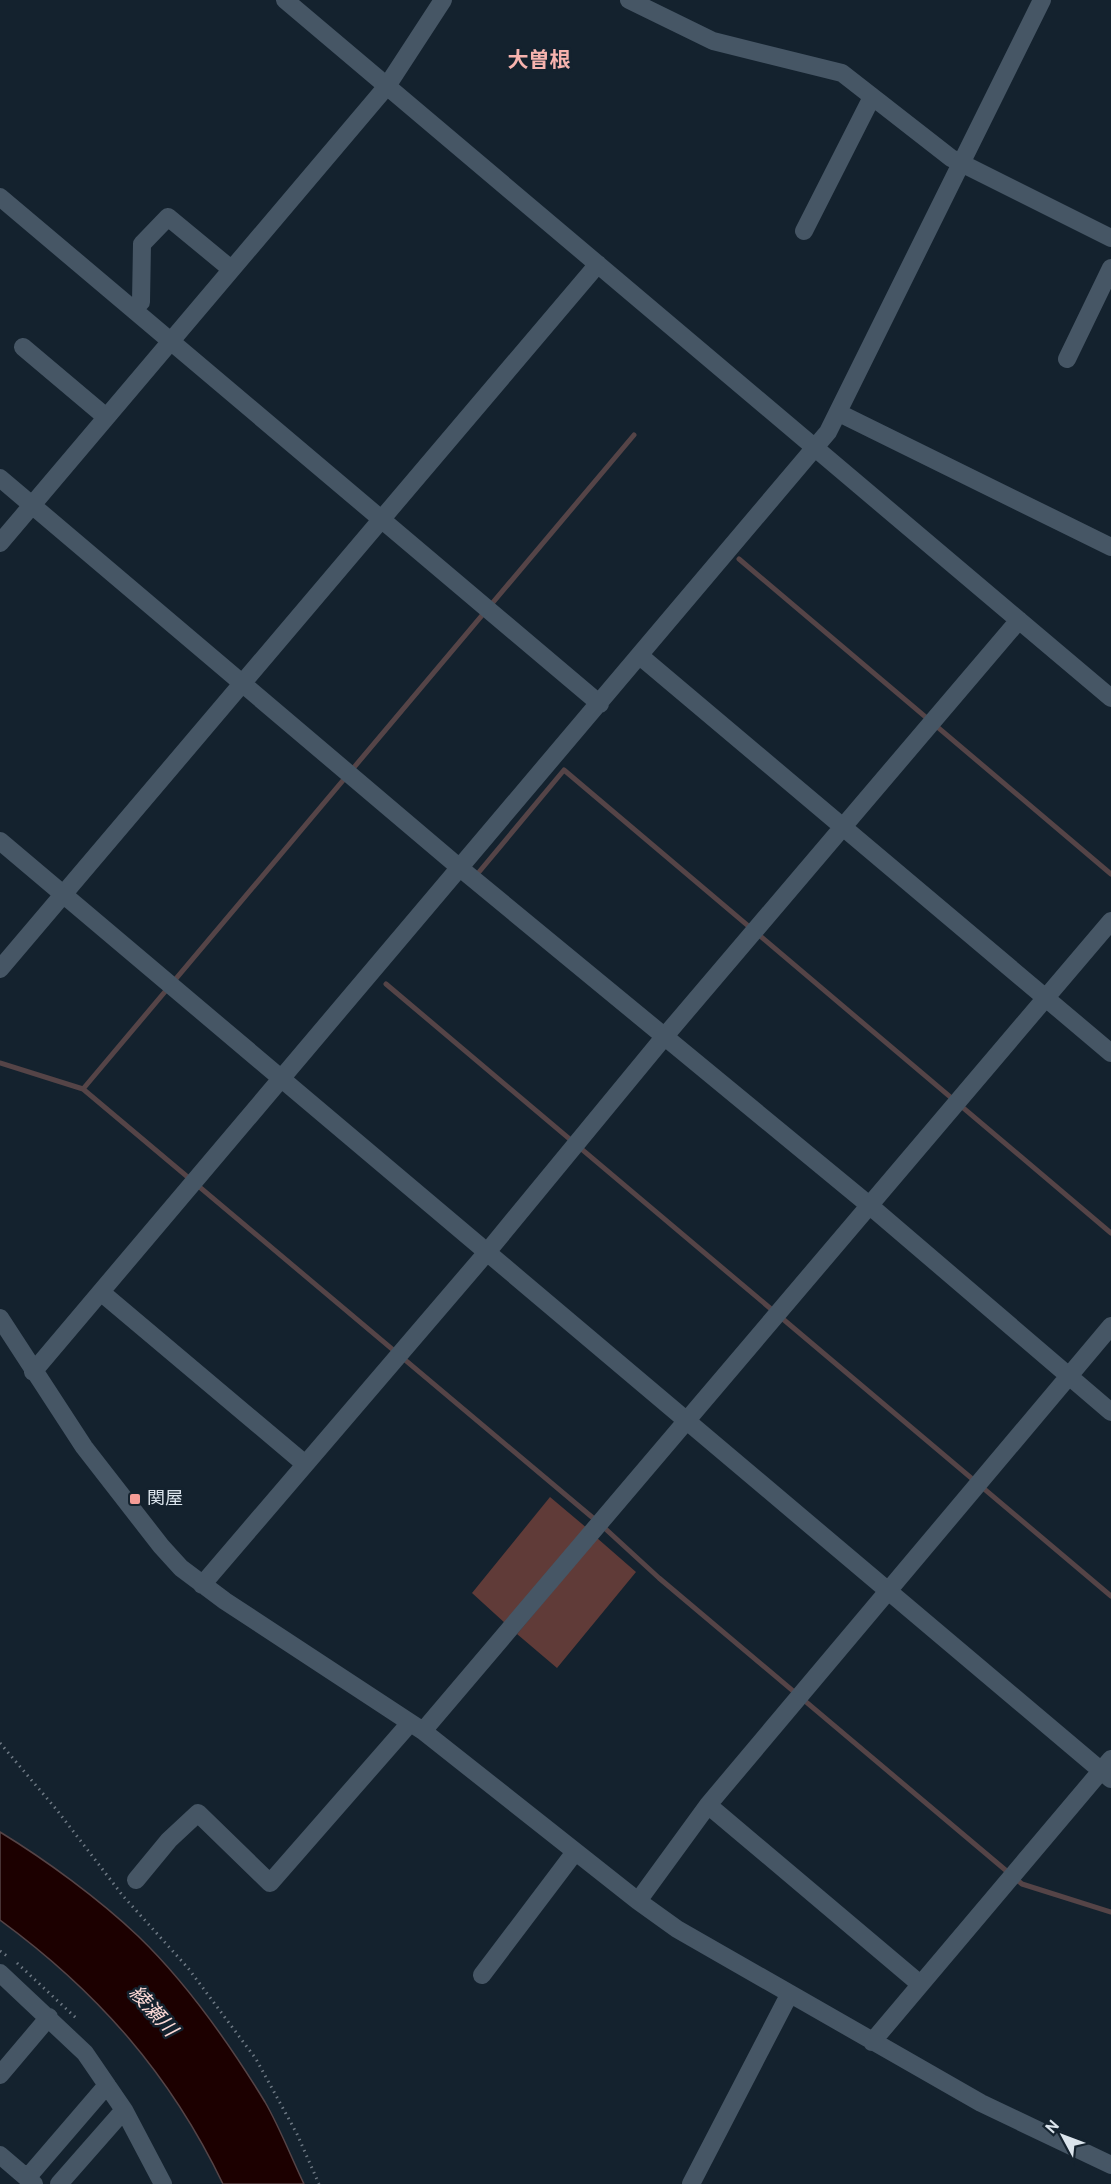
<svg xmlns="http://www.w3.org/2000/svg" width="1111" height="2184" font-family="Overpass,'Noto Sans JP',sans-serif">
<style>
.green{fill:#603b38}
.water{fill:#1c0000;stroke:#554447;stroke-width:1.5}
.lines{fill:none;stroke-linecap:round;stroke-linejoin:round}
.stream{stroke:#554447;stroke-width:5}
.path{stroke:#6e7984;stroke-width:3;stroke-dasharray:1.5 4.5;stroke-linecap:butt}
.minor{stroke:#465665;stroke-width:18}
.poi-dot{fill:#f59c96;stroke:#14222e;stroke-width:2}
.labels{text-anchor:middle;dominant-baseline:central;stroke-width:5;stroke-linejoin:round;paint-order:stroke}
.poi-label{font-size:18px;fill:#dbe4ec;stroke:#14222e;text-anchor:start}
.water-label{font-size:20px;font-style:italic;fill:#fdd9d6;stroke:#14222e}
.quarter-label{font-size:21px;font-weight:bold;fill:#f7b3ae;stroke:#14222e}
</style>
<rect width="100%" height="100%" fill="#14222e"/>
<path class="green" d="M550,1497L588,1529L506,1624L472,1593Z
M597,1538L636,1572L557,1668L517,1634Z"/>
<path class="water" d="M0,1832C46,1860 99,1899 138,1936C188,1984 229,2043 265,2102C280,2128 291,2157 304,2184H223C170,2074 98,1992 0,1920Z"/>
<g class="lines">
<path class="stream" d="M739,559L1111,874
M479,872L564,770L1111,1233
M386,984L1111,1596
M0,1063L83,1089L634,435
M83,1089L599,1523L659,1578L1022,1884L1111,1912"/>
<path class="path" d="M0,1743L56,1809L123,1896L188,1968L256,2059L297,2134L319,2184
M0,1951L7,1956
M17,1963L76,2018"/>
<path class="minor" d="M285,0L1111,698
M629,0L713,41L842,73L951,158L1111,238
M0,197L600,704
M804,231L872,97
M134,309L141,302L142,244L168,217L231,269
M23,347L106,417
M1067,359L1111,268
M839,413L1111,547
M0,478L460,868L869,1205L1111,1412
M0,543L387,86L443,0
M640,656L1111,1053
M0,841L1111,1779
M0,969L598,264
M102,1293L305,1464
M0,1318L84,1447L161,1546L181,1568L225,1601L423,1731L638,1901L677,1929L981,2103L1111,2165
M33,1372L828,432L1042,0
M202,1585L488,1251L665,1036L1019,620
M423,1731L1111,921
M708,1805L920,1984
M136,1880L169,1840L198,1813L270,1883L410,1723
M638,1901L708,1805L1111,1326
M0,1973L85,2053L124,2110L163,2184
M482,1975L575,1852
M872,2042L1111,1759
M0,2075L49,2017
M0,2155L34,2184
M27,2178L107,2085
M59,2184L124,2110
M691,2184L789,1995"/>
</g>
<rect class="poi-dot" x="129" y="1493" width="12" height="12" rx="3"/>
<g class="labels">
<g class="poi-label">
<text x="147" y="1499">関屋</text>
</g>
<g class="water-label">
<text transform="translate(152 2012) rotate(48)">綾瀬川</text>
</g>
<g class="quarter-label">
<text x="539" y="61">大曽根</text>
</g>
</g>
<g transform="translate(1063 2136) rotate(311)" stroke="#14222e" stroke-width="4.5" paint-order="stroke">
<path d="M0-4.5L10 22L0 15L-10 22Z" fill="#dbe4ec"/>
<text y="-9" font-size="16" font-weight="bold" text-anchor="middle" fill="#dbe4ec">N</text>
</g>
</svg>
